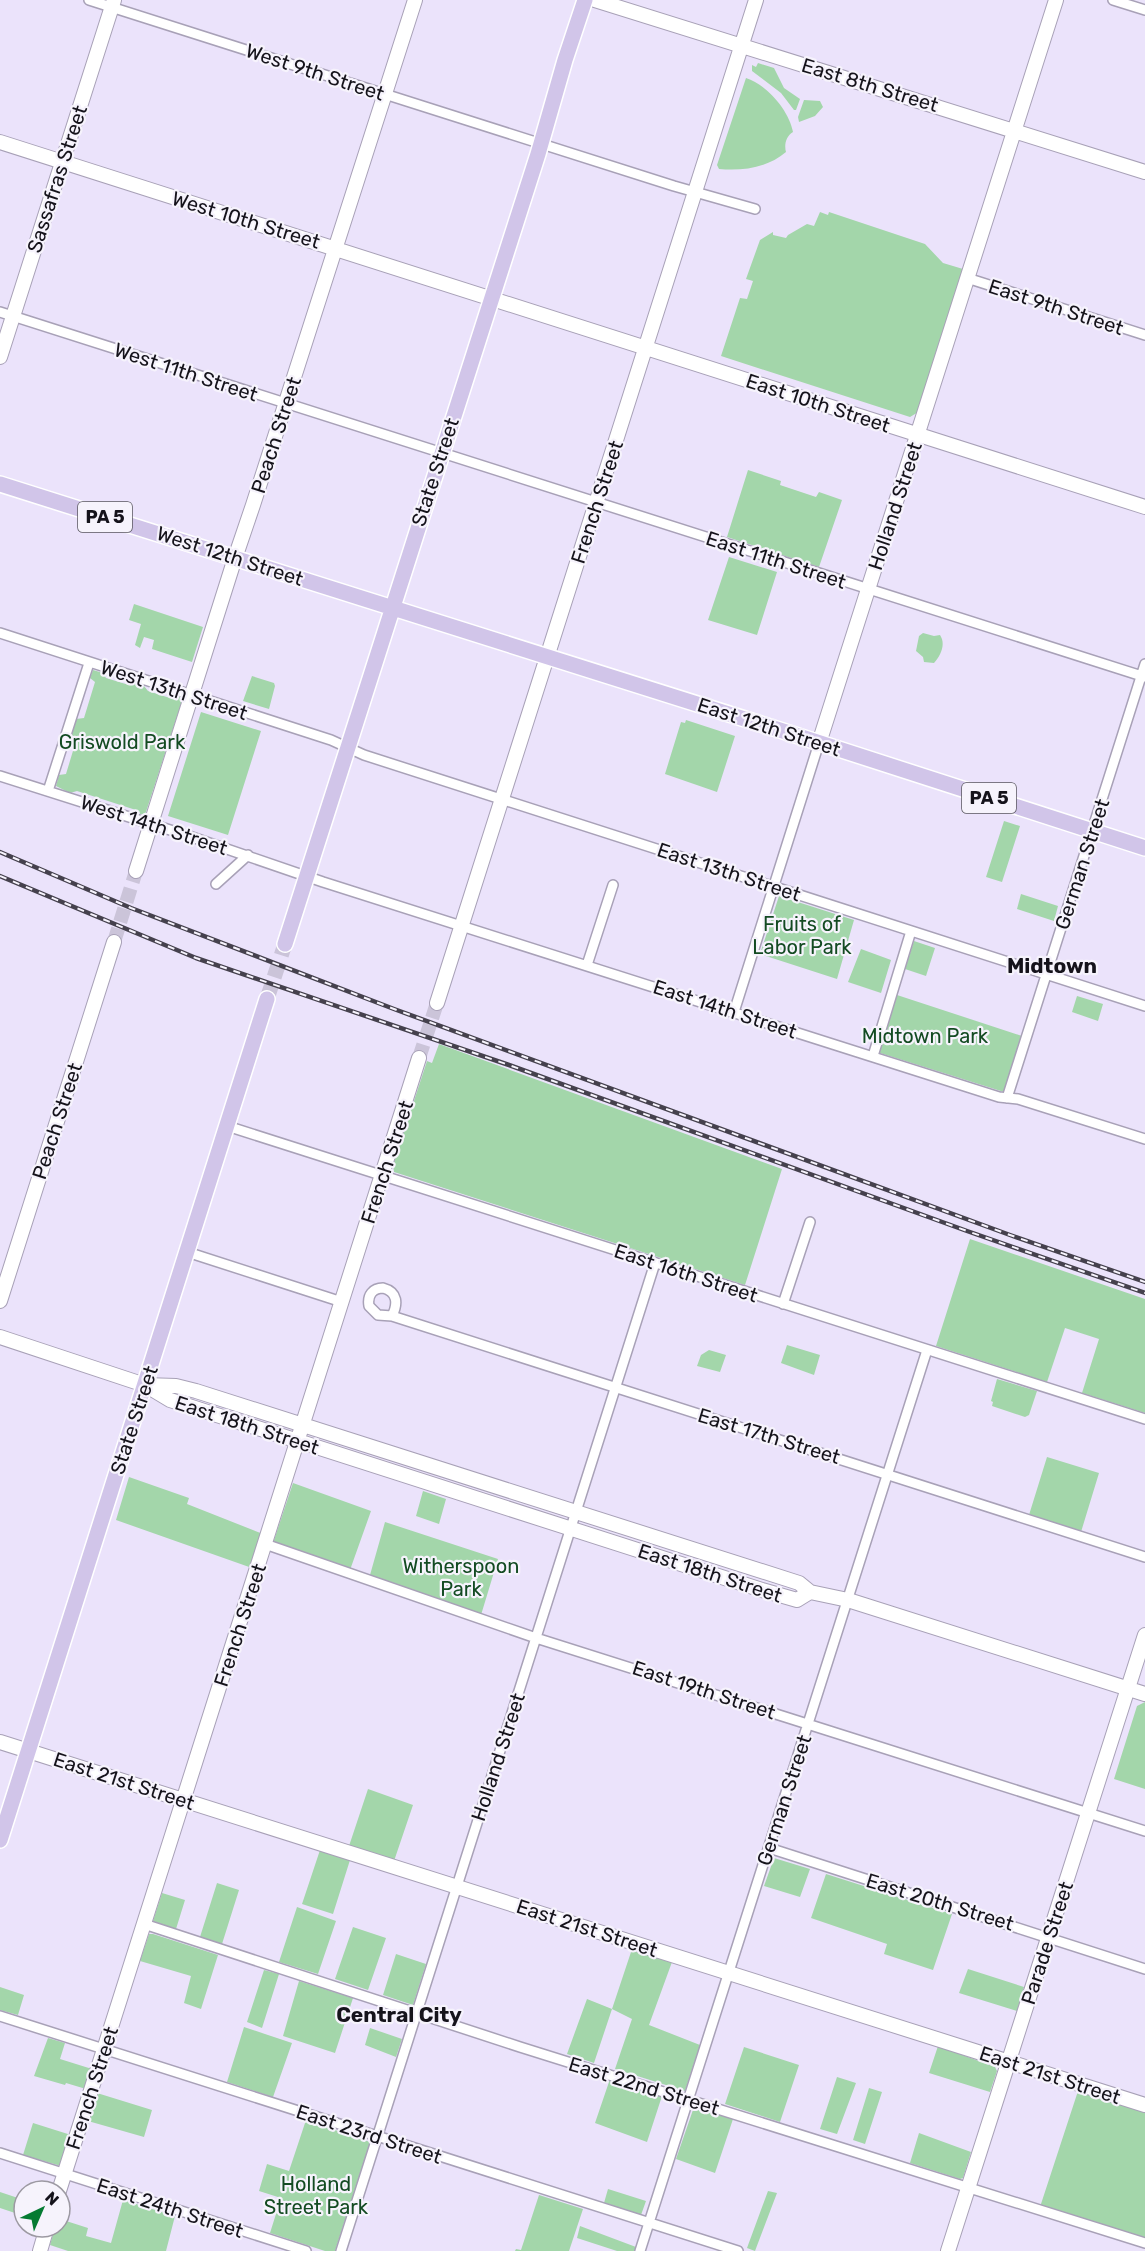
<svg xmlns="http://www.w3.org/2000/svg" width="1145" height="2251" font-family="Rubik,sans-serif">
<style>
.green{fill:#a3d6aa}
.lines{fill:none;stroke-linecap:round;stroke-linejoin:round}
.secondary-tunnel{stroke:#cbc4d9;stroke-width:14;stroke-dasharray:14 7;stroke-linecap:butt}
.primary-tunnel{stroke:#cbc4d9;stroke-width:15;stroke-dasharray:15 8;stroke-linecap:butt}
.street-casing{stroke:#a8a1b7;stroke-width:12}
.secondary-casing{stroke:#a8a1b7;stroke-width:16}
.primary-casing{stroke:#fff;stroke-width:18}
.street{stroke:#fff;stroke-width:9}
.secondary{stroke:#fff;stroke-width:14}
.primary{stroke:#d1c5e9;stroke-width:15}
.rail-casing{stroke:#45414d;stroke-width:4.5}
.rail{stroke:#f6f3fc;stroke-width:2;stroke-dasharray:7;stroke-linecap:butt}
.labels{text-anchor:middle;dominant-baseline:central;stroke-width:4.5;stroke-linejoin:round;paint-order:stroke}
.shield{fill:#f6f3fc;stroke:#58565e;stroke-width:1.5}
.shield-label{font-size:18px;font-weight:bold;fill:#15131b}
.street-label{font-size:20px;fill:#15131b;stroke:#f6f3fc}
.park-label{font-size:20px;fill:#134b22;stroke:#f6f3fc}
.neighbourhood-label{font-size:21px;font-weight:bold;fill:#15131b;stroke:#f6f3fc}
</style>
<rect width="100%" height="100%" fill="#ebe3fb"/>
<path class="green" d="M758,63L774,68L784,88L800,99L796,110H794L781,93L752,71V65L756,67Z
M746,78C766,84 789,110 793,132C786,136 784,145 786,152C767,168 743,171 719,169L717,165Z
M804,100L820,101L823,107L815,116L799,122L798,117Z
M820,212L828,215L829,212L925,244L943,263L963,269L936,352L920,411L910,417L721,356L740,298L747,299L753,281L746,279L760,240L773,232V235L786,238L788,235L807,224L814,226Z
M748,470L781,481L780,485L816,497L819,492L842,500L819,567L727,537Z
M729,557L777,572L757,635L708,620Z
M134,604L203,627L192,662L152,649L154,640L144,637L140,648L135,645L141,624L129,620Z
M923,633L934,636L940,635C946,644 941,655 934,663L924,662L923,657L916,651L919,636Z
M93,670L103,673L106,678L129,685L135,683L144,686L148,691L176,700L178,696L183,698L145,815L140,814L139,811L77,791L70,793L56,786L59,775L66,774L76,741L71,737L76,719L84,718L95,682L90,678Z
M252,676L274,683L275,686L269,709L243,701Z
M201,712L261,731L228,835L168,816Z
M686,720L735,736L717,792L665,774L681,722L685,723Z
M1004,821L1020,826L1002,882L986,877Z
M1021,894L1058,906L1054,921L1017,909Z
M779,896L854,920L837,979L760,954Z
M914,941L935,948L926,976L905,969Z
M861,949L891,960L881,993L848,982Z
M897,995L1022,1036L1004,1092L880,1053L879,1051Z
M1077,996L1103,1004L1098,1021L1072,1012Z
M439,1044L782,1169L745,1285L394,1172L393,1165L427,1061L432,1063Z
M970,1239L1145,1299V1413L1082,1393L1099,1339L1065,1328L1047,1382L936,1346Z
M787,1345L820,1355L814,1375L781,1363Z
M709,1350L726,1355L720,1372L697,1366L701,1355Z
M997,1379L1037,1391L1029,1415L1025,1417L992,1406L993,1402L991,1401Z
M1047,1457L1099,1473L1081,1532L1029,1515Z
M129,1477L189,1498L187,1504L263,1534L252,1568L116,1520Z
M293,1483L371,1511L350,1570L273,1543Z
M423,1491L446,1499L439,1524L416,1516Z
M385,1522L498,1559L481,1615L370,1575Z
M1145,1702V1789L1114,1779L1137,1706Z
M368,1789L413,1805L394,1861L349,1846Z
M320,1850L350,1860L333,1914L302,1904Z
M774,1858L810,1869L800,1897L764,1886Z
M826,1874L952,1914L933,1970L884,1954L887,1944L811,1918Z
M217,1883L239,1890L222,1944L200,1937Z
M162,1893L185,1900L176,1929L153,1921Z
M297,1907L336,1921L318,1974L279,1962Z
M353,1927L386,1938L368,1990L335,1979Z
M149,1934H153L218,1955L201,2009L184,2003L191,1976L140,1961Z
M632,1949L672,1962L649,2025L700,2045L685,2091L615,2069L632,2019L612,2009L594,2063L567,2054L587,1999L612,2009Z
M396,1954L426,1964L413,2005L383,1995Z
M968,1969L1024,1987L1017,2011L959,1993Z
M264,1970L279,1974L262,2028L247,2022Z
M299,1981L353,1998L335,2053L283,2036Z
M0,1987L24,1995L18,2015L0,2010Z
M244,2027L292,2043L273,2097L227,2082Z
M370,2028L402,2039L396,2057L365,2045Z
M48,2038L65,2043L60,2059L92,2069L86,2089L66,2083L65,2085L34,2076Z
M938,2046L995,2067L997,2071L990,2092L929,2073Z
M744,2047L799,2065L780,2122L725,2104Z
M837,2077L856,2083L837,2134L820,2129Z
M610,2079L662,2096L647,2142L595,2123Z
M869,2088L882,2092L865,2144L853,2140Z
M1078,2091L1145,2112V2238L1040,2207Z
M97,2093L152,2110L144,2137L88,2121Z
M694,2107L733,2119L715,2173L676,2159Z
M306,2120L370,2142L335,2251H325L270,2233L281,2198L259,2191L267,2164L289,2171Z
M33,2123L71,2135L61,2166L23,2155Z
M919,2133L971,2152L963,2178L960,2179L910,2163Z
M608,2189L646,2201L641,2215L604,2203Z
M768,2191L777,2193L755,2251L747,2248Z
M0,2192L24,2200V2216L0,2208Z
M539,2195L583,2209L569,2251H515L516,2249L521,2250Z
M123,2200L175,2216L166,2251H68L50,2245L55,2227H60V2219L88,2228L86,2236L111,2243Z
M580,2226L636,2247L635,2251H617L577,2238Z"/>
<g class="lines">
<path class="secondary-tunnel" d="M114,942L136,871
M419,1058L437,1003"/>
<path class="primary-tunnel" d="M267,999L285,944"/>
<g class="street-casing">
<path id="street" d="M89,0L674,186L755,209
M1113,0L1145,10
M967,278L1145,335
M0,312L1145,677
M0,633L331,740L364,755L1145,1006
M0,776L189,836L323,882L999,1097L1018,1099L1145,1139
M48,791L89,663
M216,884L248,855
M587,965L613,885
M734,1012L819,743
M873,1056L911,931
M1007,1098L1145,664
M227,1126L1145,1419
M187,1252L342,1302
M383,1288C398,1292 398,1304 392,1316L378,1315L369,1306C367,1295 373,1288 383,1288Z
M783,1304L810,1222
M392,1316L1145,1557
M265,1544L536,1638L1145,1831
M769,1848L1145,1969
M144,1924L520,2047L1145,2243
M0,2016L738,2251
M0,2153L306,2251
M341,2251L655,1263
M640,2251L927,1350"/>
</g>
<g class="secondary-casing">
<path id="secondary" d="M595,0L1145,172
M0,142L1145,507
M0,357L114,0
M819,743L1056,0
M136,871L235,558L253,505L415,0
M437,1003L756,0
M0,1301L114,942
M0,1337L145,1385L170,1400L762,1590L797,1600L810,1592
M145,1385L176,1386L196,1391L799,1583L810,1592L848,1600L1145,1694
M0,1742L1145,2105
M59,2191L419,1058
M40,2251L47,2227
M948,2251L1145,1635"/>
</g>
<g class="primary-casing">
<path id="primary" d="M0,484L786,732L1145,848
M285,944L538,154L565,60L585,0
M0,1840L267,999"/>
</g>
<use href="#street" class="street"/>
<use href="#secondary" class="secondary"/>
<use href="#primary" class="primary"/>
<g class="rail-casing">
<path id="rail" d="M0,852L131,908L394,1009L1010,1235L1145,1282
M0,876L196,958L509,1065L967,1231L1145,1293"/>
</g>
<use href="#rail" class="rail"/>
</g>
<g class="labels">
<g class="shield">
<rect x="78" y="502" width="54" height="30" rx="4.5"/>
<rect x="962" y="783" width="54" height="30" rx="4.5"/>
</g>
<g class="shield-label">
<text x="105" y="517">PA 5</text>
<text x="989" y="798">PA 5</text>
</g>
<g class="street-label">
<text transform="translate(315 72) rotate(18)">West 9th Street</text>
<text transform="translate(870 85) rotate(17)">East 8th Street</text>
<text transform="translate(57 179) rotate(-72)">Sassafras Street</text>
<text transform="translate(246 220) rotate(17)">West 10th Street</text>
<text transform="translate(1056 307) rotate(18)">East 9th Street</text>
<text transform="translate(186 372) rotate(18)">West 11th Street</text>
<text transform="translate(818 403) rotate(18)">East 10th Street</text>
<text transform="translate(276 435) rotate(-72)">Peach Street</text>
<text transform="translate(435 472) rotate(-72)">State Street</text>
<text transform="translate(597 502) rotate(-72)">French Street</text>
<text transform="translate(895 506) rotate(-72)">Holland Street</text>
<text transform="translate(230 556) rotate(18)">West 12th Street</text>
<text transform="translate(776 560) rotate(18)">East 11th Street</text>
<text transform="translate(174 690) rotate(18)">West 13th Street</text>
<text transform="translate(769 727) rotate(18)">East 12th Street</text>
<text transform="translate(154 825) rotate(18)">West 14th Street</text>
<text transform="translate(1082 864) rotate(-72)">German Street</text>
<text transform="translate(729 872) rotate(18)">East 13th Street</text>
<text transform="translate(725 1009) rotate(18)">East 14th Street</text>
<text transform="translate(57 1121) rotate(-72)">Peach Street</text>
<text transform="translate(387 1162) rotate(-72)">French Street</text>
<text transform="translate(686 1273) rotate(18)">East 16th Street</text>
<text transform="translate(134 1420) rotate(-72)">State Street</text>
<text transform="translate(247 1425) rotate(18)">East 18th Street</text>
<text transform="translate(769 1436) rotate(17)">East 17th Street</text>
<text transform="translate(710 1573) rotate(18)">East 18th Street</text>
<text transform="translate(240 1625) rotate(-72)">French Street</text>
<text transform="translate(704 1690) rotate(18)">East 19th Street</text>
<text transform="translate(498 1757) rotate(-72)">Holland Street</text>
<text transform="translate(124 1781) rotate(18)">East 21st Street</text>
<text transform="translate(784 1800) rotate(-72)">German Street</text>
<text transform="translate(940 1902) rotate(17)">East 20th Street</text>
<text transform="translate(587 1928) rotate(18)">East 21st Street</text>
<text transform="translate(1047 1943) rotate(-72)">Parade Street</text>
<text transform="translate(1050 2075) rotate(18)">East 21st Street</text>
<text transform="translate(644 2086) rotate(17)">East 22nd Street</text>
<text transform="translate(92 2088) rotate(-72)">French Street</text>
<text transform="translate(369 2134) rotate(18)">East 23rd Street</text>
<text transform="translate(170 2208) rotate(18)">East 24th Street</text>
</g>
<g class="park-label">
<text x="122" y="742">Griswold Park</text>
<text x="802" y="924">Fruits of<tspan x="802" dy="23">Labor Park</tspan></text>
<text x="925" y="1036">Midtown Park</text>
<text x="461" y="1566">Witherspoon<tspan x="461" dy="23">Park</tspan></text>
<text x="316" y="2184">Holland<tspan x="316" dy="23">Street Park</tspan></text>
</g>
<g class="neighbourhood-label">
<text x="1052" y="965">Midtown</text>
<text x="399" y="2014">Central City</text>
</g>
</g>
<g transform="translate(42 2209) rotate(44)"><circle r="28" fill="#f6f3fc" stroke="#9c99a2" stroke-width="1.5"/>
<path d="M0-4.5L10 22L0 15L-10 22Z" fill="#057b32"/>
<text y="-9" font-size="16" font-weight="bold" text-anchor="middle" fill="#15131b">N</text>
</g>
</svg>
